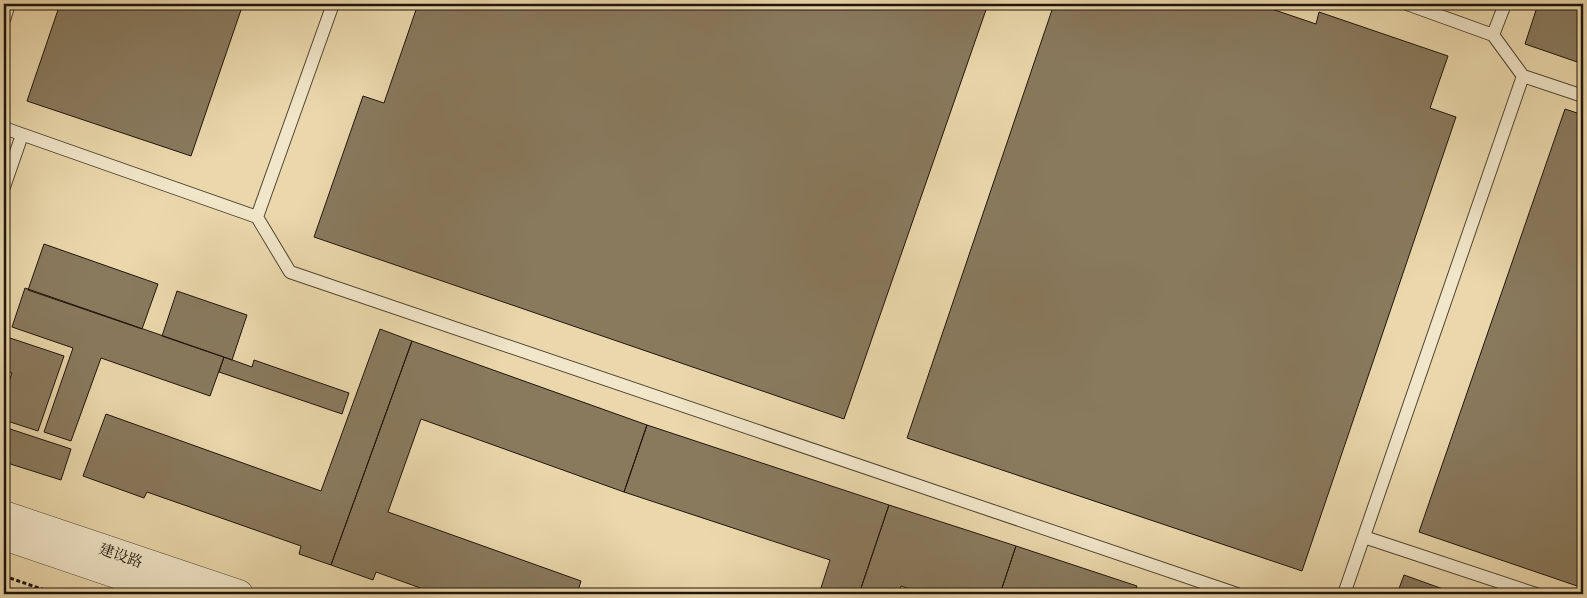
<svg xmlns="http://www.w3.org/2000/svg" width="1587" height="598" font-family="'Gentium Book Plus','Noto Serif SC',serif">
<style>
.building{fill:#897a5e;stroke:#20140a}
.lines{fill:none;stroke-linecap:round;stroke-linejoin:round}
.service-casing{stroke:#524532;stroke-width:14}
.tertiary-casing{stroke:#524532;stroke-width:29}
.path{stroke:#20140a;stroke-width:3;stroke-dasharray:4 2.5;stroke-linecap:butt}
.service{stroke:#f1e6c9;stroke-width:12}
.tertiary{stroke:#f1e6c9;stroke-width:28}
.labels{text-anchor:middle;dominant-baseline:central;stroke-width:4;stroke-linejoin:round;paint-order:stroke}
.street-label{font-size:15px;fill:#20140a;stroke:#f1e6c9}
</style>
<rect width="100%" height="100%" fill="#ead8ac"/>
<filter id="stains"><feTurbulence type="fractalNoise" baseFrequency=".004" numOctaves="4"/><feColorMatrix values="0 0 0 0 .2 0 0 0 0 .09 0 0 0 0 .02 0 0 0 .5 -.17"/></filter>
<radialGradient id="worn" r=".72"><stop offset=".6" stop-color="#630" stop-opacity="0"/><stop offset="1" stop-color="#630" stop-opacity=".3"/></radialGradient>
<path class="building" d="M60,4H243L191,156L27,101Z
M418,4H988L844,419L314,237L363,96L384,103Z
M1054,4H1257L1316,24L1319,12L1448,56L1430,108L1456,117L1302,571L907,438Z
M1538,4H1583V64L1525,44Z
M1565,109L1583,115V588L1419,532Z
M44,244L158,284L142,329L28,290Z
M25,288L224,357L210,396L101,358L71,441L44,432L73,348L12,327Z
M177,291L247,315L232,360L162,336Z
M380,329L412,341L331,565L299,554L301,546L147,492L144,498L83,476L106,414L321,491Z
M4,336L64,356L38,431L4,420V396L12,373L4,370Z
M412,341L647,425L624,492L421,419L388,512L581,581L577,594H437L376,572L373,580L331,565Z
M224,357L252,367L254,360L349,393L342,414L219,372Z
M647,425L889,505L859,594H819L830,560L624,492Z
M4,427L71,449L61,480L4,462Z
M889,505L1016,546L1000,594H926L901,586L898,594H859Z
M1016,546L1137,586L1134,594H1000Z
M1404,575L1457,594H1397Z"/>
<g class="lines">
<g class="service-casing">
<path id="service" d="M1407,4L1493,35L1505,4
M4,20L9,4
M1493,35L1523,76
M4,128L257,217L290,272L1237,594
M4,187L22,135
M257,217L333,4
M1364,537L1536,594
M1344,594L1523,76L1583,96"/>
</g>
<g class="tertiary-casing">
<path id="tertiary" d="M4,515L239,594
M4,536L175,594"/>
</g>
<path class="path" d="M4,576L56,594"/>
<use href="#service" class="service"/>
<use href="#tertiary" class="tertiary"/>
</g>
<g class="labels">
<g class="street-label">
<text transform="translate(121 555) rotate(19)">建设路</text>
</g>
</g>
<rect width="1587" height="598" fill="none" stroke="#ead8ac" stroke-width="20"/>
<rect x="5" y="5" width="1577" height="588" fill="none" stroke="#20140a" stroke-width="2.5"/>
<rect x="10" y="10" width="1567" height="578" fill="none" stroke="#20140a"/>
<rect width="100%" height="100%" filter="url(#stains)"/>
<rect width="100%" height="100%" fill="url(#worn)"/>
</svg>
